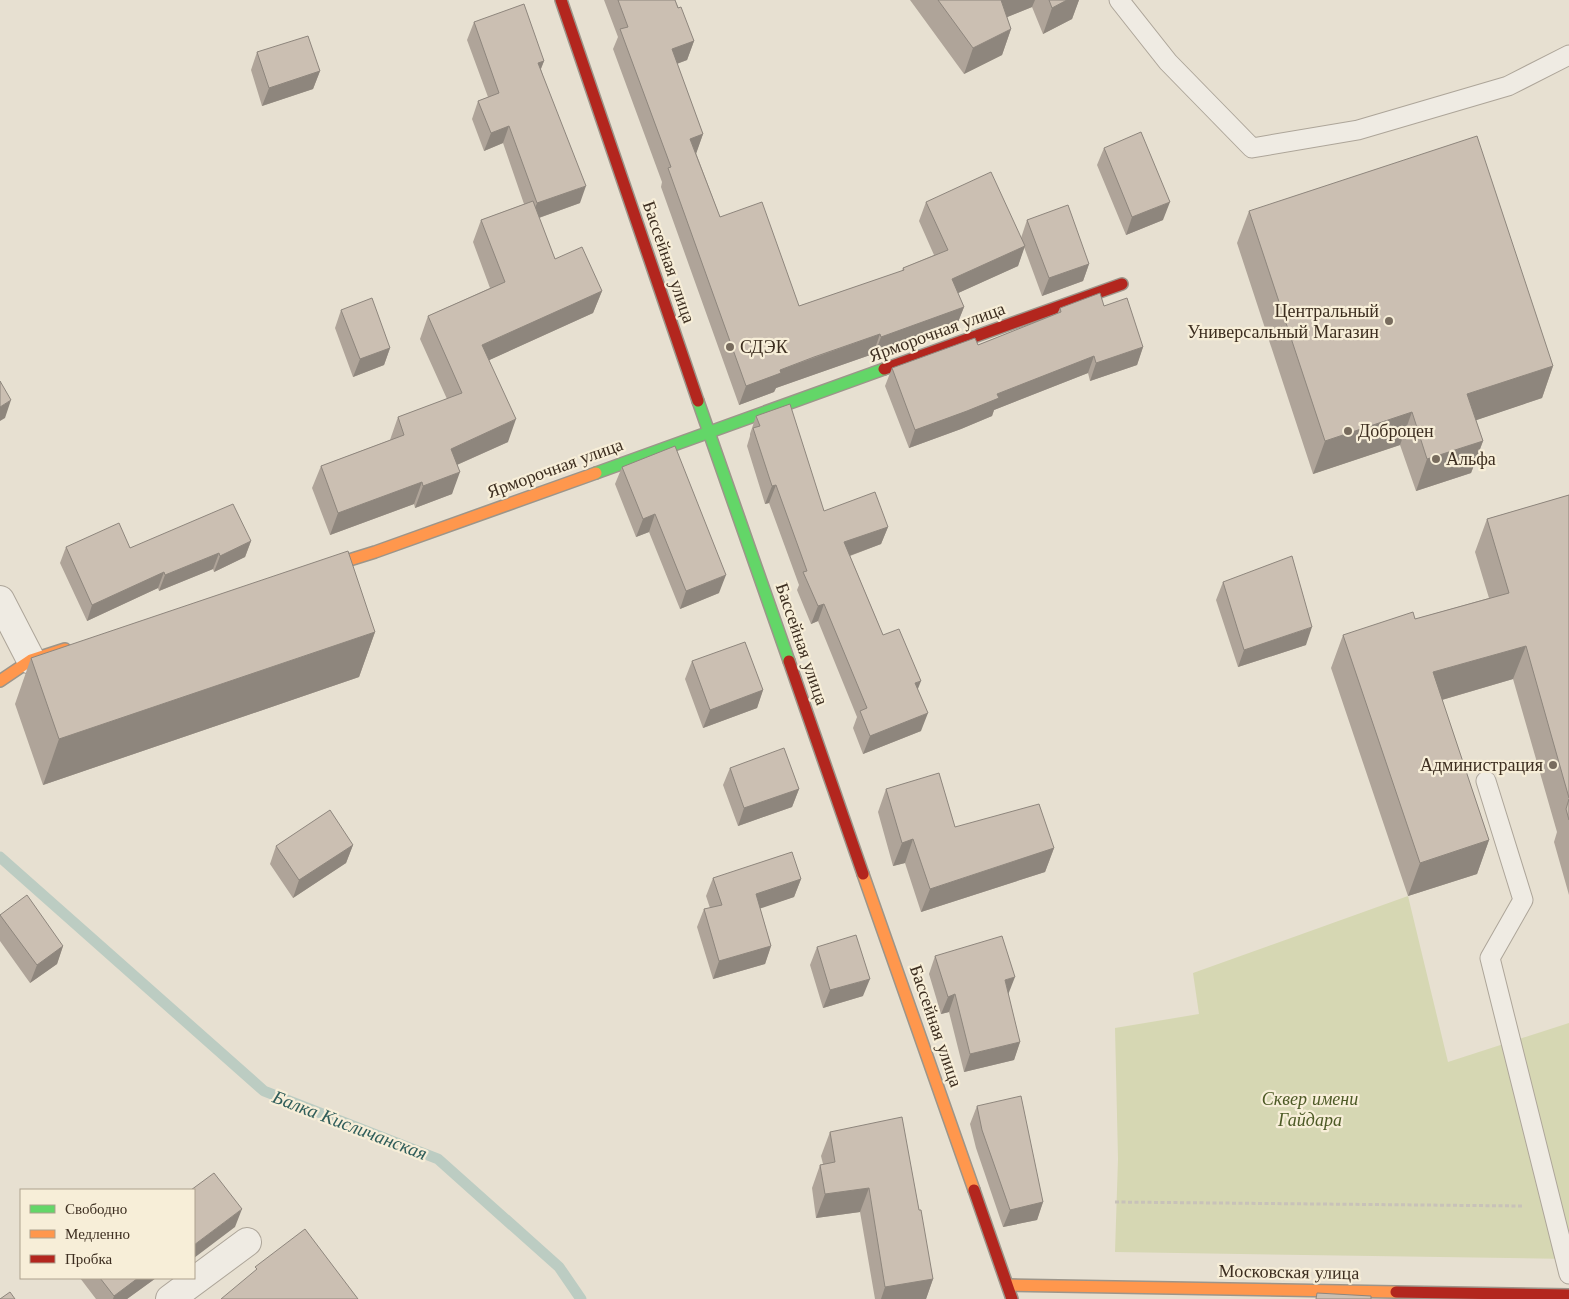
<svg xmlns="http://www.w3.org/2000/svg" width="1569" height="1299" font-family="'Libre Baskerville',serif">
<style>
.green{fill:#d6d7b3}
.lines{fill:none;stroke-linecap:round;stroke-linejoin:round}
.stream{stroke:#bcccc2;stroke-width:11}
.lane-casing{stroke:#ada599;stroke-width:21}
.street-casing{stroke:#ada599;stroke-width:30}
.fast-casing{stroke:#9c958a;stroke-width:14}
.slow-casing{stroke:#9c958a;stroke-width:14}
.jam-casing{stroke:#9c958a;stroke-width:14}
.path{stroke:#c8c2b9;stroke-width:3;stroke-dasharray:4 2.5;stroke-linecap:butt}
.lane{stroke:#efebe3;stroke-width:19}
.street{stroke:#efebe3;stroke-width:28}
.fast{stroke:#63d668;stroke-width:11}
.slow{stroke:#ff974d;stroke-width:11}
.jam{stroke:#b3261e;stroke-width:11}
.wall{fill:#afa499}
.shaded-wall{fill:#8e867d}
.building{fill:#cbbfb2;stroke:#8e867d}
.poi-dot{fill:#786c5e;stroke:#f7eed8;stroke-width:2}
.labels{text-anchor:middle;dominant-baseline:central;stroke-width:4.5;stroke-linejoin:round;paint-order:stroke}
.street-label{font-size:18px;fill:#3d2e20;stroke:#f7eed8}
.poi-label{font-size:18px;fill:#3d2e20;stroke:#f7eed8;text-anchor:start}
.park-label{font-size:18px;font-style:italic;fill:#4d5a26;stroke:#f7eed8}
.water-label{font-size:19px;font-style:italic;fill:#2f5d5a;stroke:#f7eed8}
</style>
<rect width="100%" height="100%" fill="#e7e0d1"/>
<path class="green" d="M1408,896L1448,1062L1569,1023V1259L1115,1252L1118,1159L1115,1028L1199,1014L1193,973Z"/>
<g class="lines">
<path class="stream" d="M0,857L264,1091L438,1159L559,1267L581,1299"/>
<g class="lane-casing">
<path id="lane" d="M1119,0L1168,62L1252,148L1358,130L1508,86L1569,55
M1486,781L1523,900L1490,958L1569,1274"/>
</g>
<g class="street-casing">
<path id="street" d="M0,600L31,660
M170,1299L247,1242"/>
</g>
<g class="fast-casing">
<path id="fast" d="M698,401L789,661
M596,473L884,369"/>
</g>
<g class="slow-casing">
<path id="slow" d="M314,571L375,552L596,473
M0,681L31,660L65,649
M863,874L974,1190
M1009,1285L1396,1292"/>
</g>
<g class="jam-casing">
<path id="jam" d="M561,0L698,401
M884,369L1122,284
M789,661L863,874
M974,1190L1012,1299
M1396,1292L1569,1295"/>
</g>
<path class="path" d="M1115,1202L1523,1206"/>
<use href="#lane" class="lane"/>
<use href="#street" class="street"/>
<use href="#fast" class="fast"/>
<use href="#slow" class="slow"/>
<use href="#jam" class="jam"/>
</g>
<path class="wall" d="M604,0H675L694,41L687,60L677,64L703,134L696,153L720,217L799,306L902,271L903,268L934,255L919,221L926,202L1021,238L1027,220L1089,264L1083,281L1042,296L1024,247L1018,266L958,293L964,307L956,327L874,356L873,354L807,377L776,388L774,392L739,405L661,187L662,182L613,49L618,37Z
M910,0H1079L1072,19L1043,34L1032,7L1007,17L1011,29L1002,55L964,74Z
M474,22L544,61L541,69L580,203L539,218L555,259L602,291L593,313L489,360L508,442L457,465L452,494L415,508L414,504L330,535L312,488L321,466L390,440L398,417L447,399L420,339L428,316L490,288L473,242L481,220L524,204L503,143L484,151L472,119L478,101L488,97L467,40Z
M257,52L320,71L313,89L262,106L251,70Z
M1104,148L1163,220L1126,235L1097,165Z
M1249,211L1553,366L1542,398L1476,420L1483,441L1471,473L1416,491L1400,445L1313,474L1237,243Z
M1104,306L1143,347L1137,365L1090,381L1088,373L994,410L992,416L961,429L909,448L885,386L892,368L978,345L1057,314L1060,308Z
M341,310L390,348L384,365L353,377L335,328Z
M756,416L824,511L888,527L881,544L850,556L883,635L918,689L921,731L863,754L853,728L857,717L818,621L811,624L797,590L799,585L769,503L765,504L747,446L750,436V434Z
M622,467L719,593L680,609L649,532L636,537L615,484Z
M1569,495V895L1554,842L1557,832L1513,679L1442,700L1489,840L1477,874L1408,896L1331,668L1343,635L1415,619L1489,598L1475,552L1487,519Z
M251,541L245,557L214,572L213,569L159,591L158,588L87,621L60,563L66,547L130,548Z
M1223,582L1306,645L1238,667L1216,600Z
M375,632L359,677L43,785L15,704L31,658Z
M692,661L763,690L757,708L703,728L685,679Z
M730,768L799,789L792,807L738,826L723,785Z
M886,789L955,827L1054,848L1045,872L921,912L905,863L893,866L878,812Z
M353,845L346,863L293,898L270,864L276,846Z
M713,878L801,879L794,897L760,908L771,946L765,964L713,979L697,927L704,909L710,908L706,896Z
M0,914L63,946L57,964L30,983L0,941Z
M817,947L863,996L823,1008L810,965Z
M935,956L1020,1042L1014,1060L964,1072L949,1012L941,1014L929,974Z
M977,1106L1043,1202L1037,1220L1003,1227L976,1148L970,1124Z
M830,1132L919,1210L933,1279L926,1299H875L860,1212L816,1218L812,1188L820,1165L823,1164L821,1156Z
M80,1278H156L127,1299H96Z"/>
<path class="shaded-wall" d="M999,0H1035L1032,7L990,24Z
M1067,0H1079L1072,19L1043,34L1052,8Z
M1011,29L1002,55L964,74L973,48Z
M694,41L687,60L665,68L672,49Z
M544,61L537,78L538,63Z
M320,71L313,89L262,106L269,88Z
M509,126L503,143L484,151L491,133Z
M703,134L696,154L690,139Z
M586,186L580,203L530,221L537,203Z
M1170,202L1163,220L1126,235L1132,217Z
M1025,246L1018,266L945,299L952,279Z
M1089,264L1083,281L1042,296L1049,278Z
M602,291L593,313L474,367L482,345Z
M964,307L956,327L874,356L881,337Z
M880,334L873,354L776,388L774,392L739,405L746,386L780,370Z
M1143,347L1137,365L1090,381L1096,363Z
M390,348L384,365L353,377L360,359Z
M1094,356L1088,373L994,410L992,416L961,429L909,448L915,430L997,394Z
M1553,366L1542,398L1456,427L1467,394Z
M11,400L5,418L0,421V407Z
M1412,412L1400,445L1313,474L1325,441Z
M516,419L508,442L443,471L451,449Z
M1483,441L1471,473L1416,491L1427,459Z
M460,472L452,494L415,508L423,486Z
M422,482L414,504L330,535L338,513Z
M776,485L769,503L765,504L772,486Z
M655,514L649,532L636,537L643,519Z
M888,527L881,544L838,560L844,542Z
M251,541L245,557L214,572L220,556Z
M219,553L213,569L159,591L165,575Z
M164,572L158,588L87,621L92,605Z
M726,575L719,593L680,609L686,591Z
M824,604L818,621L811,624L818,606Z
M1312,627L1306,645L1238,667L1244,650Z
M375,632L359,677L43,785L59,739Z
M1526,646L1513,679L1421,706L1433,672Z
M921,681L914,699L915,683Z
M763,690L757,708L703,728L710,710Z
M928,713L921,731L863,754L870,736Z
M799,789L792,807L738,826L744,808Z
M913,839L905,863L893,866L902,843Z
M1489,840L1477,874L1408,896L1420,863Z
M353,845L346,863L293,898L299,880Z
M1054,848L1045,872L921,912L930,889Z
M801,879L794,897L750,912L756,894Z
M63,946L57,964L30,983L37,965Z
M771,946L765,964L713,979L719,961Z
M1015,977L1008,995L1005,980Z
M870,979L863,996L823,1008L830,990Z
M955,994L949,1012L941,1014L948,997Z
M1020,1042L1014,1060L964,1072L970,1054Z
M869,1188L860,1212L816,1218L825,1194Z
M1043,1202L1037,1220L1003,1227L1010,1210Z
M242,1209L235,1227L194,1258V1245Z
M138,1278H156L127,1299H113L114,1296Z
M933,1279L926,1299H881L885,1287Z"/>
<path class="building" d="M618,0H675L678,8L681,7L694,41L672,49L703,134L690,139L720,217L762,202L799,306L904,270L903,268L948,250L926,202L991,172L1025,246L952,279L964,307L881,337L880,334L814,357L780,370L781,373L746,386L668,168L671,167L620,29L628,27Z
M938,0H1001L1011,29L973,48Z
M1049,0H1067L1052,8Z
M524,4L544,61L538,63L586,186L537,203L509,126L491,133L478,101L499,93L474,22Z
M308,36L320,71L269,88L257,52Z
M1141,132L1170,202L1132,217L1104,148Z
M1477,136L1553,366L1467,394L1483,441L1427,459L1412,412L1325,441L1249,211Z
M533,201L555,259L582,247L602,291L482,345L516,419L451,449L460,472L423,486L422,482L338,513L321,466L404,435L398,417L462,393L428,316L505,282L481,220Z
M1068,205L1089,264L1049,278L1027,220Z
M1100,293L1104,306L1127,298L1143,347L1096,363L1094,356L997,394L999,398L967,411L915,430L892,368L975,338L978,345L1061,312L1060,308Z
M372,298L390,348L360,359L341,310Z
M0,381L11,400L0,407Z
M790,404L824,511L875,492L888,527L844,542L883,635L899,629L921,681L915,683L928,713L870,736L860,711L867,708L824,604L818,606L803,572L807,571L776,485L772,486L753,428L760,426L756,416Z
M675,446L726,575L686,591L655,514L643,519L622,467Z
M1569,495V798L1526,646L1433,672L1489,840L1420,863L1343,635L1413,612L1415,619L1509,593L1487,519Z
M233,504L251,541L220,556L219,553L165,575L164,572L92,605L66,547L119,523L130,548Z
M348,551L375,632L59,739L31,658Z
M1292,556L1312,627L1244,650L1223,582Z
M745,642L763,690L710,710L692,661Z
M784,748L799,789L744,808L730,768Z
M939,773L955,827L1039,804L1054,848L930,889L913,839L902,843L886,789Z
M1569,799V820L1566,809Z
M330,810L353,845L299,880L276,846Z
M792,852L801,879L756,894L771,946L719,961L704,909L722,905L713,878Z
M27,895L63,946L37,965L0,915Z
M856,935L870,979L830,990L817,947Z
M1002,936L1015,977L1005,980L1020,1042L970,1054L955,994L948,997L935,956Z
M1021,1096L1043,1202L1010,1210L982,1130L977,1106Z
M902,1117L919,1210H921L933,1279L885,1287L869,1188L825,1194L820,1165L835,1162L830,1132Z
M214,1173L242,1209L194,1245V1190H191Z
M305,1229L358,1299H221L257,1269L255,1267Z
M100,1278H138L114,1296Z
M10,1292L15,1299H0Z
M1317,1293L1371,1296V1299H1316Z"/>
<g class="poi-dot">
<circle cx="1389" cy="321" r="5"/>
<circle cx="730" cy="347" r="5"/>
<circle cx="1348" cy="431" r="5"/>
<circle cx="1436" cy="459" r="5"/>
<circle cx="1553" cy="765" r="5"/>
</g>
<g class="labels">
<g class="street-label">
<text transform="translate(669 262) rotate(71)">Бассейная улица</text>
<text transform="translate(937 332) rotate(-20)">Ярморочная улица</text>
<text transform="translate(555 468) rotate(-20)">Ярморочная улица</text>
<text transform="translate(802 644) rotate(71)">Бассейная улица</text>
<text transform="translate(936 1026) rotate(71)">Бассейная улица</text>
<text transform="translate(1289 1272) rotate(1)">Московская улица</text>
</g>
<g class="poi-label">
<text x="1379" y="311" text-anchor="end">Центральный<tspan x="1379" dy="21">Универсальный Магазин</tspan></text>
<text x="740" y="347">СДЭК</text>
<text x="1358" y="431">Доброцен</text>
<text x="1446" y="459">Альфа</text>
<text x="1543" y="765" text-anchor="end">Администрация</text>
</g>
<g class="park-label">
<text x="1310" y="1099">Сквер имени<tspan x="1310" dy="21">Гайдара</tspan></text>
</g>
<g class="water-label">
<text transform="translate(350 1125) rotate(21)">Балка Кисличанская</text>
</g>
</g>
<rect x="20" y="1189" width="175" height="90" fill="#f7eed8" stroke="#ada18e"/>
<rect x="30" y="1205" width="25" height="8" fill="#63d668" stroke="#ada18e"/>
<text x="65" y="1214" font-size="15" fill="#3d2e20">Свободно</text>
<rect x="30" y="1230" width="25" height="8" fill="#ff974d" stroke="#ada18e"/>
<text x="65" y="1239" font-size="15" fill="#3d2e20">Медленно</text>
<rect x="30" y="1255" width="25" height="8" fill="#b3261e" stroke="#ada18e"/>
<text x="65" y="1264" font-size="15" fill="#3d2e20">Пробка</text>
</svg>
